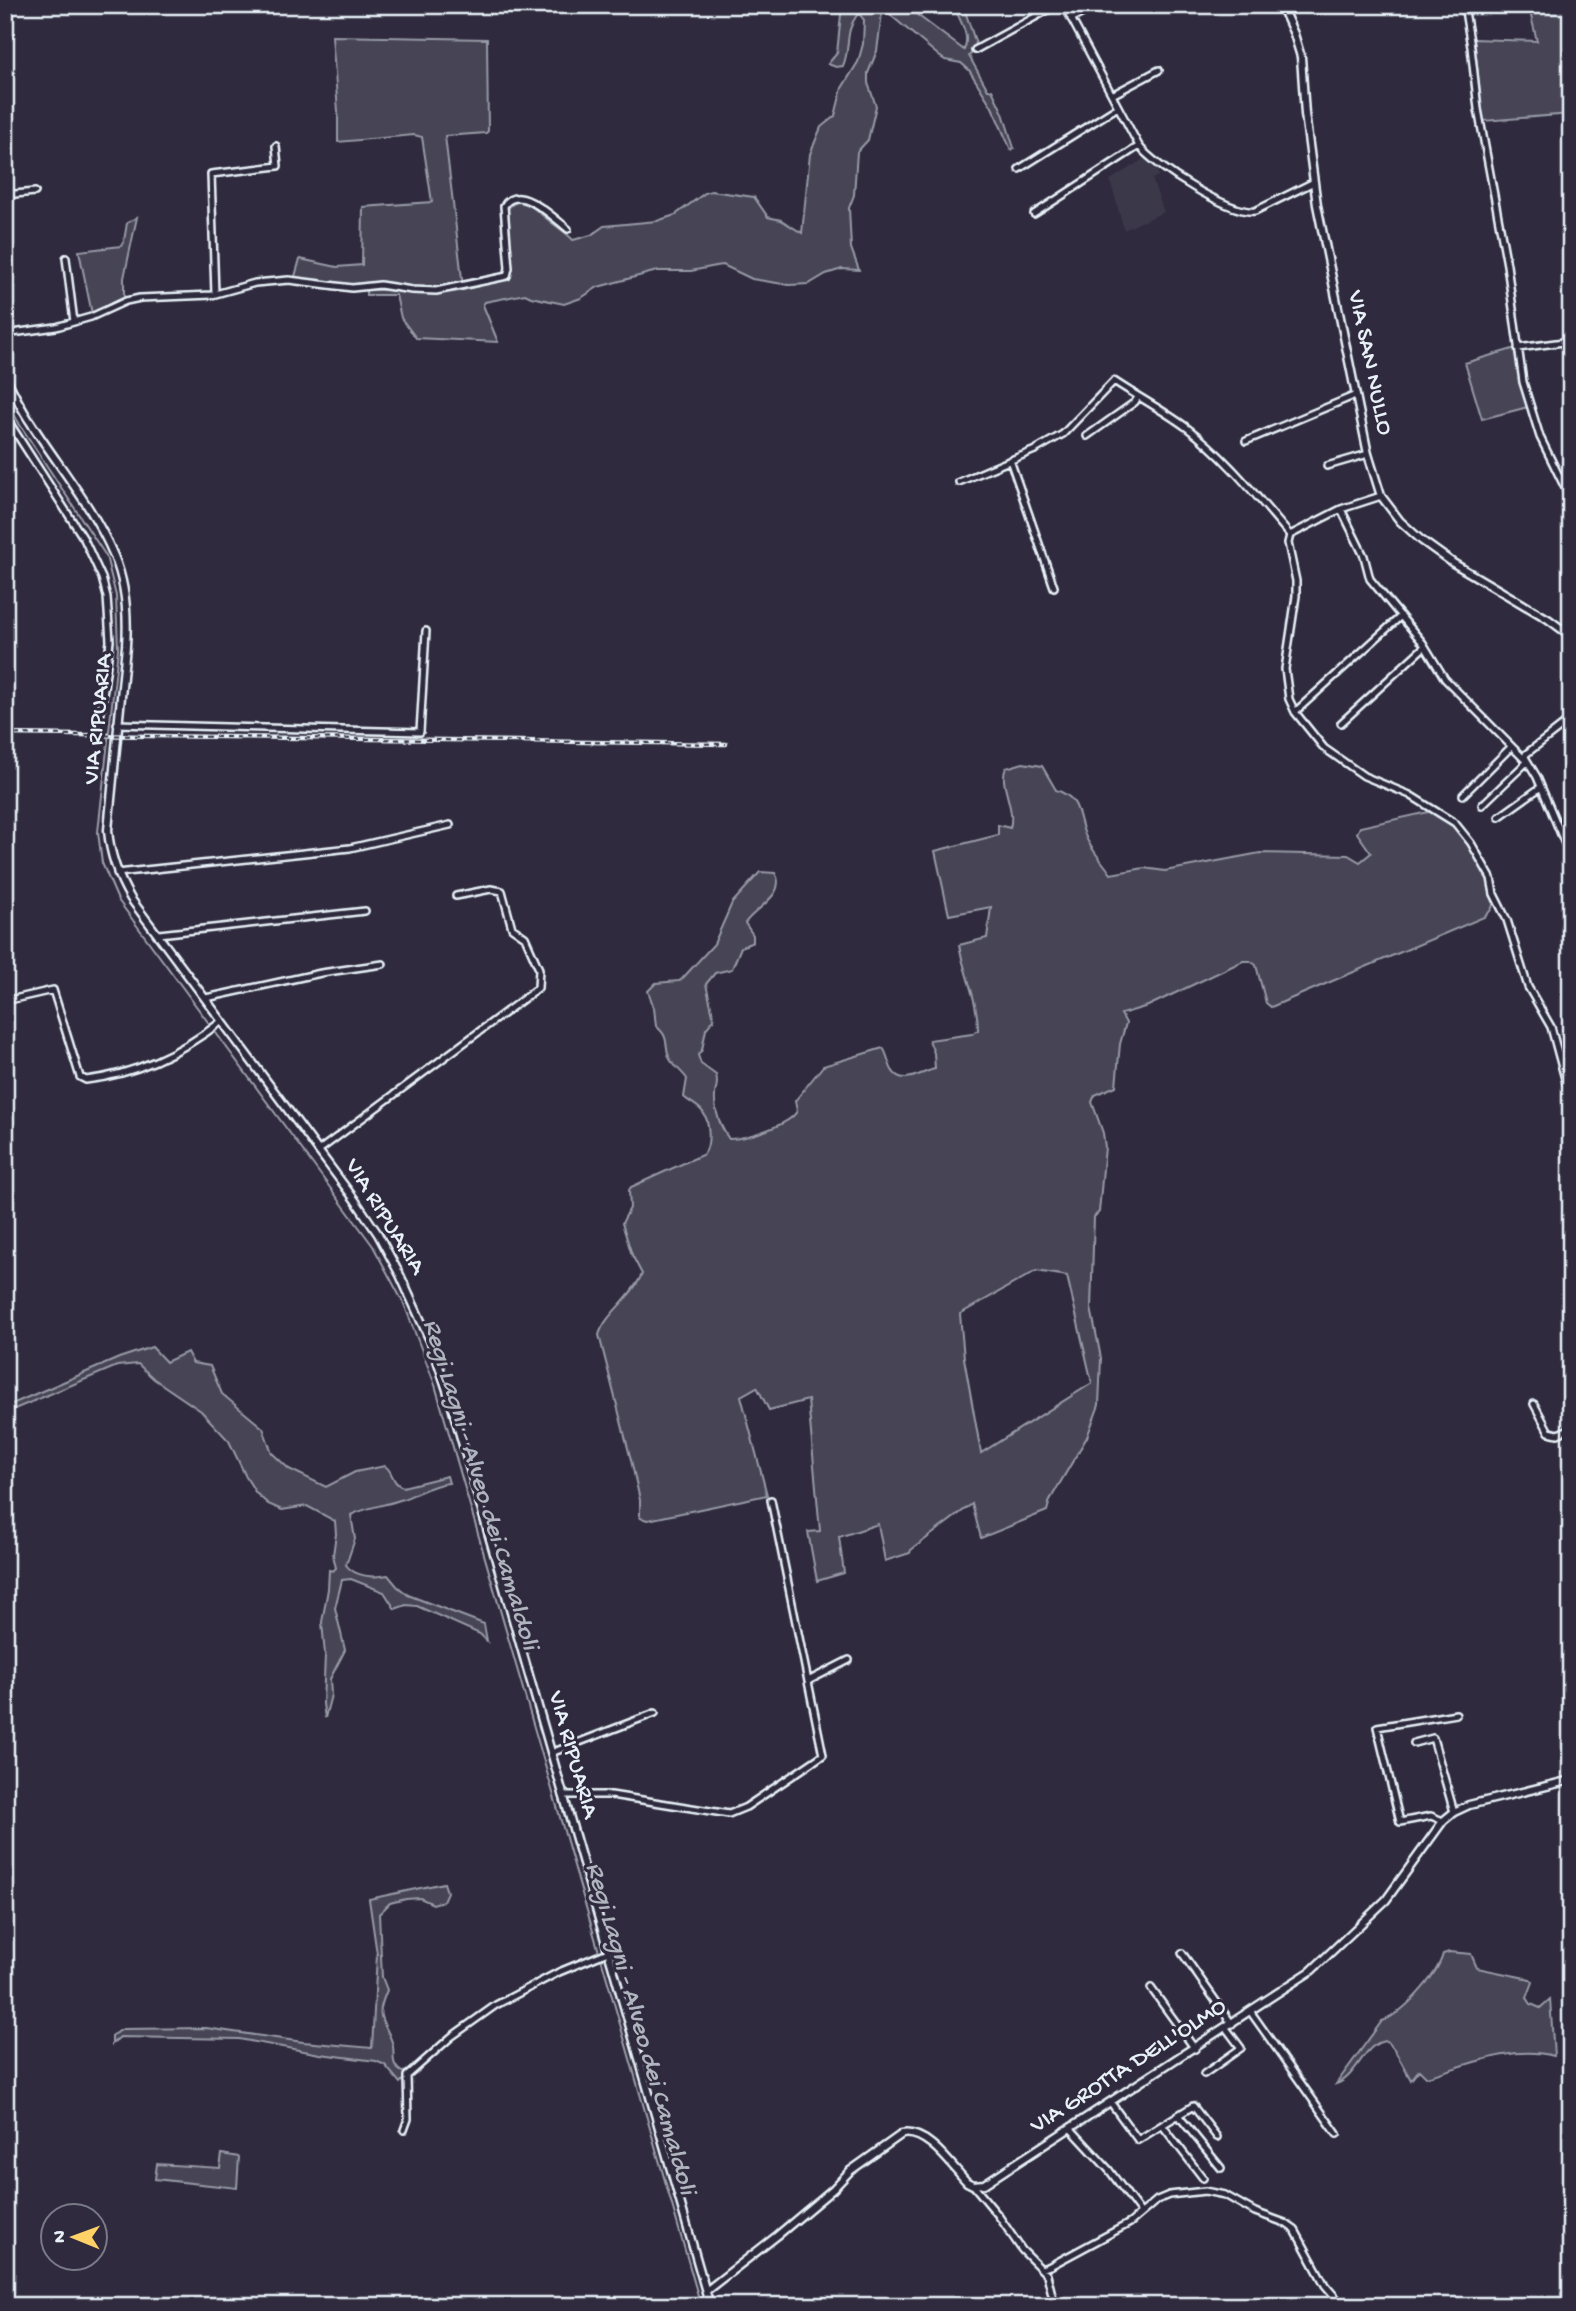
<svg xmlns="http://www.w3.org/2000/svg" width="1576" height="2311" font-family="'Gochi Hand',sans-serif">
<style>
.built{fill:#3b3749}
.green{fill:#464455;stroke:#979aa6;stroke-width:2;fill-rule:evenodd}
.lines{fill:none;stroke-linecap:round;stroke-linejoin:round}
.stream{stroke:#9c9fab;stroke-width:2}
.minor-casing{stroke:#e8f1f8;stroke-width:10}
.tertiary-casing{stroke:#e8f1f8;stroke-width:11}
.minor{stroke:#2f2a3d;stroke-width:5}
.tertiary{stroke:#2f2a3d;stroke-width:6}
.rail-casing{stroke:#e8f1f8;stroke-width:4.5}
.rail{stroke:#2f2a3d;stroke-width:2;stroke-dasharray:5;stroke-linecap:butt}
.labels{text-anchor:middle;dominant-baseline:central;stroke-width:6;stroke-linejoin:round;paint-order:stroke}
.street-label{font-size:24px;fill:#e8f1f8;stroke:#2f2a3d}
.water-label{font-size:26px;font-style:italic;fill:#afb4be;stroke:#2f2a3d}
</style>
<rect width="100%" height="100%" fill="#2f2a3d"/>
<filter id="ink" filterUnits="userSpaceOnUse"><feTurbulence type="fractalNoise" baseFrequency=".0143" numOctaves="2"/><feDisplacementMap in="SourceGraphic" scale="14" xChannelSelector="R" yChannelSelector="G"/><feConvolveMatrix kernelMatrix="1 2 1 2 8 2 1 2 1" color-interpolation-filters="sRGB"/></filter>
<g filter="url(#ink)">
<path class="built" d="M1145,158L1156,166L1159,176L1152,179L1164,212L1124,230L1110,180Z"/>
<path class="green" d="M842,5H904L964,50C971,34 959,21 954,5H963L977,47L969,56L988,90H992L1003,113L1014,148L1011,150L992,107L969,70L961,63L945,60L939,56L888,13H882L877,51L868,73V83L876,106L868,140L857,152L854,195L849,208L851,248L859,270L842,269L826,274L809,284L789,285L752,279L723,265L716,266L691,271H657L598,287L581,298L564,304L531,297L525,294L485,302L483,305L498,342L416,338L401,318L396,295H366V290C396,288 429,297 459,291C477,288 494,280 511,275L512,261L507,210C520,191 534,209 546,218C555,226 565,231 573,240L591,235L604,226L657,221L675,215L705,193L711,191L754,197L768,217L781,220L802,233L810,154L821,127L835,116L842,88L858,62L863,44L864,20L860,15H857C844,33 851,47 843,66L836,67L828,64L837,53Z
M1545,5H1571V114L1483,121L1474,39L1537,41L1531,16Z
M332,36L487,39L488,131L486,133L445,136L463,287L452,289L345,286L294,280L300,259L337,267L362,265L363,207L432,202L422,137L414,135L338,142V111Z
M137,217L124,278V300L92,314L79,251L121,246L124,241L127,223Z
M1516,348L1528,407L1482,419L1465,363Z
M1023,763L1042,766L1056,790C1081,798 1077,815 1085,835C1090,849 1103,862 1111,874L1144,868L1165,871L1260,853L1348,855L1360,862L1371,853L1357,833L1360,827L1433,811C1440,817 1449,822 1455,828C1469,842 1500,888 1492,908C1491,911 1486,915 1484,917L1271,1007L1266,1003L1256,965L1250,961H1243L1148,1006L1121,1014L1126,1023L1120,1044L1116,1086L1095,1095L1092,1102L1103,1133L1105,1147L1099,1212L1094,1217L1091,1308L1101,1358L1099,1405L1087,1437L1050,1500L1047,1511L981,1538L972,1504L911,1550L910,1553L885,1561L878,1524L839,1537L844,1573L817,1581L808,1532L820,1531L808,1400L769,1410L757,1387L741,1396L767,1495L648,1520L640,1518V1500L631,1460L599,1335C605,1314 632,1298 642,1274L632,1255L622,1223L630,1208L629,1190L631,1187L704,1154C711,1144 710,1120 702,1111C697,1105 689,1102 684,1097L687,1079C683,1072 671,1064 669,1057C664,1042 670,1038 656,1026L654,1008L648,991L656,983L679,981L682,979L714,944L732,903L760,872L775,873C788,894 755,908 745,923L753,935V942L741,947L732,969L715,973L706,984L714,1019L706,1029L702,1050L698,1055L701,1064L716,1075C719,1086 715,1087 715,1096C714,1110 721,1128 729,1139C745,1139 790,1125 797,1111L795,1101L823,1066L883,1048C888,1055 888,1063 892,1070C902,1087 921,1072 935,1069L934,1053L929,1040L972,1034L978,1030C978,1000 964,974 959,945L987,938L991,907L949,915L935,851L998,835V825L1010,828C1016,808 998,783 1006,768ZM1036,1271L1067,1276L1092,1383L981,1453L964,1358L960,1314Z
M152,1347L166,1362L187,1352L193,1363L210,1366L222,1394L263,1428L272,1453L289,1469L326,1487L355,1472L385,1466C394,1472 391,1483 403,1487L447,1476L449,1483C432,1484 416,1495 400,1500C383,1506 367,1507 351,1515L355,1539L346,1565C355,1577 374,1578 388,1575L397,1586L408,1595L484,1624L487,1641L480,1634L417,1606L406,1605L395,1609L384,1592L351,1579L342,1580L335,1608L345,1650L330,1679L331,1695L325,1718L323,1704L325,1655L322,1622L328,1589L329,1570L333,1571L336,1568L333,1555L336,1534L335,1521L307,1506L282,1510L268,1504L256,1493L246,1477L229,1441L201,1411L154,1379L138,1364L117,1366L5,1413V1407L119,1358Z
M444,1883L447,1892L443,1901L433,1904L420,1898L406,1899L390,1903L379,1914L382,1977L387,1990C374,2021 383,2016 392,2042C396,2054 389,2064 402,2072L409,2071L400,2083L385,2065L376,2061L320,2054L239,2039L120,2037L112,2044V2035L123,2029L206,2028L303,2042L372,2048L377,1954L369,1899Z
M1449,1952L1471,1954L1477,1968L1530,1979L1533,1982L1527,1998L1531,2004L1540,2008L1550,1999L1554,2056C1510,2045 1468,2065 1426,2077L1419,2070L1411,2080L1394,2049L1387,2041C1363,2042 1358,2077 1336,2084L1382,2021C1403,2014 1437,1976 1443,1954Z
M222,2154L239,2157L237,2188L155,2179L157,2164L220,2168Z"/>
<g class="lines">
<path class="stream" d="M5,398L20,425L106,556L116,596L118,649L98,832L102,863L118,900L373,1246L404,1304L435,1385L599,1952
M601,1958L701,2306"/>
<g class="minor-casing">
<path id="minor" d="M1064,5L1139,146C1154,166 1231,215 1255,211L1314,182
M1464,5L1471,47L1478,109L1507,265L1523,382L1540,437L1571,500
M1071,19L1098,5
M975,50L1057,5
M1112,95L1159,70
M1019,169L1118,107
M5,195L35,192
M1034,214L1139,146
M66,258L74,322
M215,294L211,174L278,166L276,146
M5,334L56,327L91,317L126,301L140,298L212,295L255,283L289,280L352,288L380,285L412,290L436,291L507,276L509,268L504,206C518,182 554,218 568,229
M1518,348L1571,341
M5,416L84,539L102,578L107,597L110,641L99,727
M1087,436L1135,402L1138,397
M1246,441L1356,395
M1010,460L1054,587
M1327,466L1368,454
M959,482L1035,450L1063,434L1114,381C1138,397 1163,410 1186,427C1227,458 1257,497 1290,535
M1381,496L1341,509L1290,535L1288,543L1296,581V596L1285,669L1289,699L1295,712L1324,748L1364,776L1410,795L1455,823L1471,843L1491,878L1494,894L1507,920L1528,987L1551,1027L1571,1101
M1341,509L1364,556L1370,579L1423,643L1445,679L1527,762L1482,805
M1295,712L1401,616
M1571,719L1526,754L1525,757L1537,777L1571,858
M1341,723L1424,647
M117,724L420,732L426,631
M1463,795L1511,747
M1499,817L1541,787
M117,873L350,848L450,825
M159,934L365,911
M206,998L321,973L383,964
M5,1001L53,990L80,1077L86,1080C137,1074 182,1052 222,1021
M318,1151L538,988L539,969L525,937L512,928L502,891L491,889L456,896
M1534,1404L1549,1432L1558,1434L1571,1428
M808,1681L849,1660
M1414,1743L1433,1738L1454,1812
M551,1753L655,1713
M563,1795H611L729,1814L746,1807L823,1755L771,1500
M1443,1821L1431,1816L1400,1822L1377,1727L1456,1714
M1182,1953L1232,2024
M1151,1988L1195,2049
M1250,2011L1337,2134
M1204,2074L1241,2048L1226,2028
M1111,2103L1138,2140L1193,2106L1217,2137
M1178,2115L1221,2168
M1162,2125L1203,2178
M1071,2129L1109,2170L1141,2213
M404,2130L408,2119L407,2076L451,2037L496,2005L559,1972L608,1952
M973,2185L998,2215L1022,2250L1047,2275L1055,2306
M1041,2269L1050,2266L1130,2223L1157,2200L1169,2195L1205,2191L1225,2195L1255,2212L1285,2223L1295,2230L1325,2285L1343,2306"/>
</g>
<g class="tertiary-casing">
<path id="tertiary" d="M1281,5L1294,34L1301,57L1305,114L1317,205L1368,454L1381,496L1400,521L1421,540L1453,563L1548,619L1571,636
M5,376C13,391 21,409 31,423C59,467 94,508 114,556C126,584 128,616 126,646L108,830C110,856 118,877 131,899L355,1200L378,1234L400,1275L432,1345L448,1393L710,2306
M706,2291L778,2235L833,2189L850,2171L902,2134C927,2129 951,2165 967,2182L973,2185L984,2184L1311,1971L1386,1900L1443,1821L1454,1812L1469,1805L1571,1780"/>
</g>
<use href="#minor" class="minor"/>
<use href="#tertiary" class="tertiary"/>
<g class="rail-casing">
<path id="rail" d="M5,734L726,744"/>
</g>
<use href="#rail" class="rail"/>
</g>
</g>
<g class="labels">
<g class="street-label">
<text transform="translate(1369 363) rotate(78)">VIA SAN NULLO</text>
<text transform="translate(99 719) rotate(-84)">VIA RIPUARIA</text>
<text transform="translate(384 1217) rotate(58)">VIA RIPUARIA</text>
<text transform="translate(572 1755) rotate(74)">VIA RIPUARIA</text>
<text transform="translate(1129 2067) rotate(-33)">VIA GROTTA DELL'OLMO</text>
</g>
<g class="water-label">
<text transform="translate(479 1485) rotate(73)">Regi Lagni - Alveo dei Camaldoli</text>
<text transform="translate(639 2029) rotate(74)">Regi Lagni - Alveo dei Camaldoli</text>
</g>
</g>
<rect width="1576" height="2311" fill="none" stroke="#2f2a3d" stroke-width="28"/>
<rect x="14" y="14" width="1548" height="2283" fill="none" stroke="#e8f1f8" stroke-width="2.5" filter="url(#ink)"/>
<g transform="translate(74 2237) rotate(271)"><circle r="33" fill="#2f2a3d" stroke="#797a88" stroke-width="2"/>
<path d="M0-5L12 26L0 18L-12 26Z" fill="#ffd166"/>
<text y="-10" font-size="19" font-weight="bold" text-anchor="middle" fill="#e8f1f8">N</text>
</g>
</svg>
